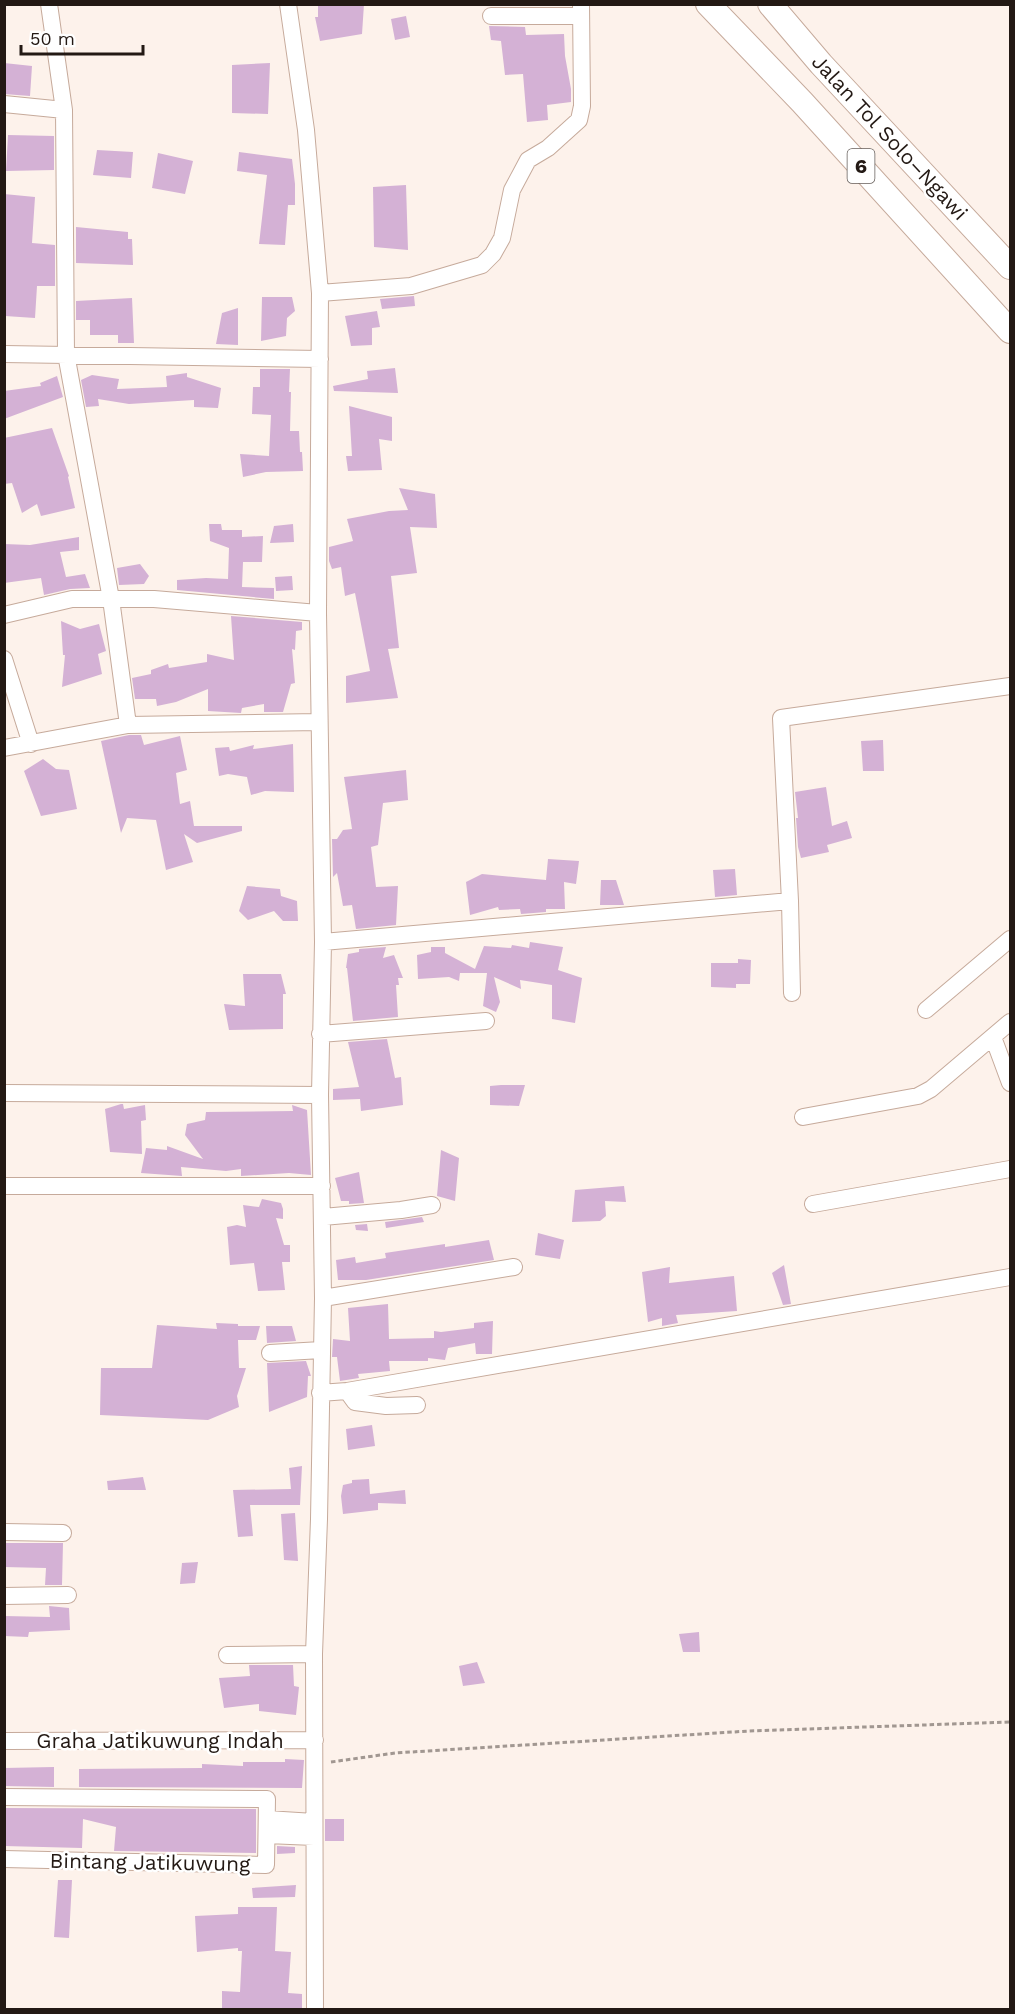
<svg xmlns="http://www.w3.org/2000/svg" width="1015" height="2014" font-family="'Work Sans',sans-serif">
<style>
.building{fill:#d4b1d5}
.lines{fill:none;stroke-linecap:round;stroke-linejoin:round}
.minor-casing{stroke:#c6aa9b;stroke-width:18}
.highway-casing{stroke:#c6aa9b;stroke-width:26}
.path{stroke:#a19791;stroke-width:3;stroke-dasharray:4.5 3;stroke-linecap:butt}
.minor{stroke:#fff;stroke-width:16}
.highway{stroke:#fff;stroke-width:24}
.labels{text-anchor:middle;dominant-baseline:central;stroke-width:5;stroke-linejoin:round;paint-order:stroke}
.shield{fill:#fff;stroke:#655e5a;stroke-width:1.5}
.shield-label{font-size:20px;font-weight:bold;fill:#231914}
.street-label{font-size:21px;fill:#231914;stroke:#fff}
</style>
<rect width="100%" height="100%" fill="#fdf2eb"/>
<path class="building" d="M318,4H364L362,34L320,41L315,17H318Z
M406,16L410,37L395,40L391,19Z
M489,26L525,27L526,35L564,34L565,56L571,89V102L547,105L548,120L527,122L523,74L505,75L501,41L491,40Z
M4,63L32,66L30,96L4,94Z
M270,63L268,114L232,113V65Z
M8,135L54,136V170L6,171Z
M97,150L133,152L131,178L93,175Z
M239,152L292,159L295,184V205H288L285,245L259,244L267,175L237,171Z
M158,153L193,161L185,194L152,188Z
M406,185L408,250L374,247L373,187Z
M4,194L35,197L32,243L55,245V286H37L35,318L5,316Z
M76,227L128,232V239H132L133,265L76,263Z
M414,296L415,306L382,309L380,299Z
M262,297H292L295,311L287,318L286,336L261,341Z
M132,298L134,343H118V335H90V320H76V301Z
M238,308V345L216,344L222,313Z
M377,311L380,327L372,328V345L351,346L345,316Z
M395,368L398,393L334,391L333,386L368,379L367,371Z
M260,369H290L289,392H291L290,431H299L300,452H302L303,471L266,472L243,477L240,454L269,456L271,415L252,414L253,387H260Z
M187,373V377L221,388L218,408L194,407V400L129,404L98,399L99,406L86,407L81,380L92,375L119,379L117,389L167,387L166,376Z
M57,376L63,397L4,419V391L41,386L40,383Z
M349,406L392,417V441L379,439L382,470L348,471L346,456H352Z
M52,428L69,476L68,477L75,508L41,516L37,504L22,513L12,483L4,484V438Z
M399,488L435,494L437,528L410,527L417,573L391,576L399,648L388,649L398,698L346,703V676L370,671L355,593L345,596L341,567L332,569L329,561V547L353,541L347,519L389,511L408,510Z
M209,524H221L222,530H242V537L263,536L262,562H243L242,587L274,588V599L177,590V580L206,578L228,579L229,548L210,541Z
M293,524L294,542L270,543L274,526Z
M79,537V550L60,552L66,577L85,574L90,588L70,589L44,595L41,578L4,583V544L30,545Z
M140,564L149,576L144,584L119,585L117,568Z
M292,576L293,590L276,591L275,577Z
M231,616L302,622V630L296,631L295,650L292,649L295,683L291,684L283,712H264V704L242,708L241,713L208,711V689L176,702L157,706L156,699H135L132,678L151,674V670L168,664L169,668L207,662V654L234,660Z
M61,621L80,629L99,624L106,651L98,654L102,674L62,687L65,655H63Z
M129,735H141L144,745L180,736L187,770L176,773L180,804L190,801L194,826H242V831L197,843L184,834L193,862L166,870L156,820L127,818L121,833L101,741Z
M883,740L884,771H863L861,741Z
M293,744L294,792L265,791L251,795L247,777L228,774L219,776L215,748L229,747L230,751L254,745L253,749Z
M43,759L56,769L69,770L77,809L41,816L24,771Z
M406,770L408,800L383,803L378,845L371,847L376,887L398,886L396,925L356,929L352,905L343,906L337,873L333,877L332,839H337L343,830L352,829L344,777Z
M826,787L832,826L847,821L852,838L827,845L829,852L801,858L798,847L796,818H798L795,792Z
M548,859L579,861L576,884L564,882L565,909H546V912L521,914L520,909L499,910L498,907L470,915L466,882L482,874L546,880Z
M735,869L737,895L715,897L713,870Z
M601,880H616L624,905H600Z
M247,886L280,889L281,896L297,901L298,921H283L274,911L248,920L239,911Z
M530,942L563,947L558,970L582,978L575,1023L552,1019V985L520,980L521,989L494,977L500,1002L496,1012L483,1006L487,973H460L459,981L449,977L418,979L417,955L431,952V947H445V953L475,969L484,946L511,948L512,945L529,948Z
M386,947L383,958L394,955L403,978H398L399,985H396L398,1017L353,1021L347,968H346L348,954L359,952V949Z
M738,959L751,960L750,984H736V988L711,987V963H738Z
M243,974H281L286,994H283V1029L229,1030L224,1004L245,1006Z
M387,1039L395,1078L401,1077L403,1105L361,1111L360,1099L333,1100V1089L359,1087L348,1042Z
M501,1085H525L519,1106L490,1105V1086Z
M121,1104H123L124,1109L145,1105L146,1120L141,1121L142,1154L110,1152L105,1109Z
M292,1105L307,1110L311,1175L289,1173L241,1176V1169L226,1171L181,1167L182,1176L141,1173L146,1148L167,1150V1146L203,1159L185,1135L187,1124L205,1120L206,1112L293,1111Z
M441,1150L459,1158L455,1201L437,1196Z
M359,1172L364,1203L349,1204V1201H341L335,1178Z
M624,1186L626,1202L605,1201L606,1216L600,1221L572,1222L575,1190Z
M262,1199L281,1203L283,1209V1219L276,1218L284,1245H290V1262H282L285,1290L258,1291L254,1263L230,1265L227,1227L237,1225L246,1227L243,1205L259,1207Z
M422,1217L424,1222L386,1228L385,1222Z
M367,1224L368,1231L356,1230L355,1225Z
M538,1233L564,1240L560,1259L535,1255Z
M489,1240L494,1260L366,1280H338L336,1260L355,1257L356,1263L386,1258L385,1253L445,1244V1247Z
M784,1265L791,1304L783,1305L772,1273Z
M670,1267L669,1283L734,1276L737,1311L676,1315L678,1323L662,1326V1318L648,1322L642,1272Z
M388,1304L389,1339L434,1338V1331L441,1332L474,1328V1323L493,1321L492,1354H476L475,1343L448,1348L445,1360L428,1358V1361H389L390,1371L358,1374L359,1378L340,1381L337,1357H332L333,1339L350,1341L348,1308Z
M216,1323L238,1324V1326H260L256,1340H238L239,1368H246L237,1396L239,1407L208,1420L100,1415L101,1368H152L157,1325L217,1329Z
M266,1326H292L296,1341L267,1343Z
M306,1361L311,1376H308L307,1397L269,1412L267,1363Z
M372,1425L375,1446L348,1450L346,1429Z
M302,1466L300,1505H250L253,1536L238,1537L233,1490L291,1489L289,1468Z
M143,1477L146,1490H108L107,1481Z
M369,1479L370,1494L405,1490L406,1504L378,1503V1510L343,1514L341,1496L343,1485L352,1483V1480Z
M295,1513L298,1561L284,1560L281,1514Z
M4,1543H63L62,1585H45L46,1568L4,1567Z
M198,1562L195,1583L180,1584L182,1563Z
M49,1606L69,1608L70,1630L29,1632L28,1637L4,1636V1616L50,1617Z
M699,1632L700,1652H683L679,1634Z
M477,1662L485,1683L463,1686L459,1666Z
M249,1665H293L294,1686L299,1687L296,1715L259,1711V1704L224,1708L219,1678L250,1676Z
M285,1759L304,1760L302,1788L79,1787V1769L202,1768V1764L243,1766V1762H285Z
M54,1767V1787L4,1786V1768Z
M4,1808L256,1809V1853L114,1851L116,1827L83,1819L82,1848L4,1846Z
M325,1819H344V1841H325Z
M277,1846L295,1847V1853L277,1854Z
M58,1880H72L69,1938L54,1937Z
M296,1885L295,1897L253,1898L252,1888Z
M238,1907H277L275,1951L291,1952L288,1993L302,1994V2010H222V1991L240,1992L242,1951H238V1948L197,1952L195,1916L238,1914Z"/>
<g class="lines">
<g class="minor-casing">
<path id="minor" d="M49,4L64,110L66,354L111,599L128,725
M288,4L306,130L320,293L318,613L323,942L320,1095L323,1298L319,1519L314,1654L315,2010
M491,16H581
M4,104L64,110
M320,293L411,286L482,265L493,254L502,238L512,190L528,160L548,148L579,120L582,106L581,4
M4,354L320,359
M4,615L72,599H154L318,613
M4,659L31,744
M4,748L128,725L319,722
M323,942L790,901
M792,993L790,901L781,718L1010,686
M926,1010L1010,939
M320,1034L486,1021
M993,1037L1010,1083
M4,1093L320,1095
M803,1117L918,1096L931,1089L1010,1022
M4,1186H322
M813,1204L1010,1169
M323,1217L401,1210L432,1205
M323,1298L514,1267
M270,1353L321,1350
M347,1391L355,1402L386,1406L417,1405
M320,1393L347,1391L1010,1277
M4,1532L63,1533
M4,1596L68,1595
M227,1655L314,1654
M4,1741L315,1740
M4,1797L267,1799L266,1865L4,1859
M267,1819L314,1822
M267,1835L314,1837"/>
</g>
<g class="highway-casing">
<path id="highway" d="M708,4L802,102L1010,331
M770,4L821,64L1010,267"/>
</g>
<path class="path" d="M331,1762L395,1753L749,1731L1010,1722"/>
<use href="#minor" class="minor"/>
<use href="#highway" class="highway"/>
</g>
<g class="labels">
<rect class="shield" x="847.5" y="149" width="27" height="34" rx="4.5"/>
<g class="shield-label">
<text x="861" y="166">6</text>
</g>
<g class="street-label">
<text transform="translate(890 137) rotate(47)">Jalan Tol Solo–Ngawi</text>
<text x="160" y="1740">Graha Jatikuwung Indah</text>
<text transform="translate(150 1862) rotate(1)">Bintang Jatikuwung</text>
</g>
</g>
<rect width="1015" height="2014" fill="none" stroke="#231914" stroke-width="12"/>
<path d="M21 45v9h122v-9" fill="none" stroke="#231914" stroke-width="3"/>
<text x="30" y="45" font-size="18" fill="#231914" stroke="#ffffff" stroke-width="4.5" paint-order="stroke">50 m</text>
</svg>
